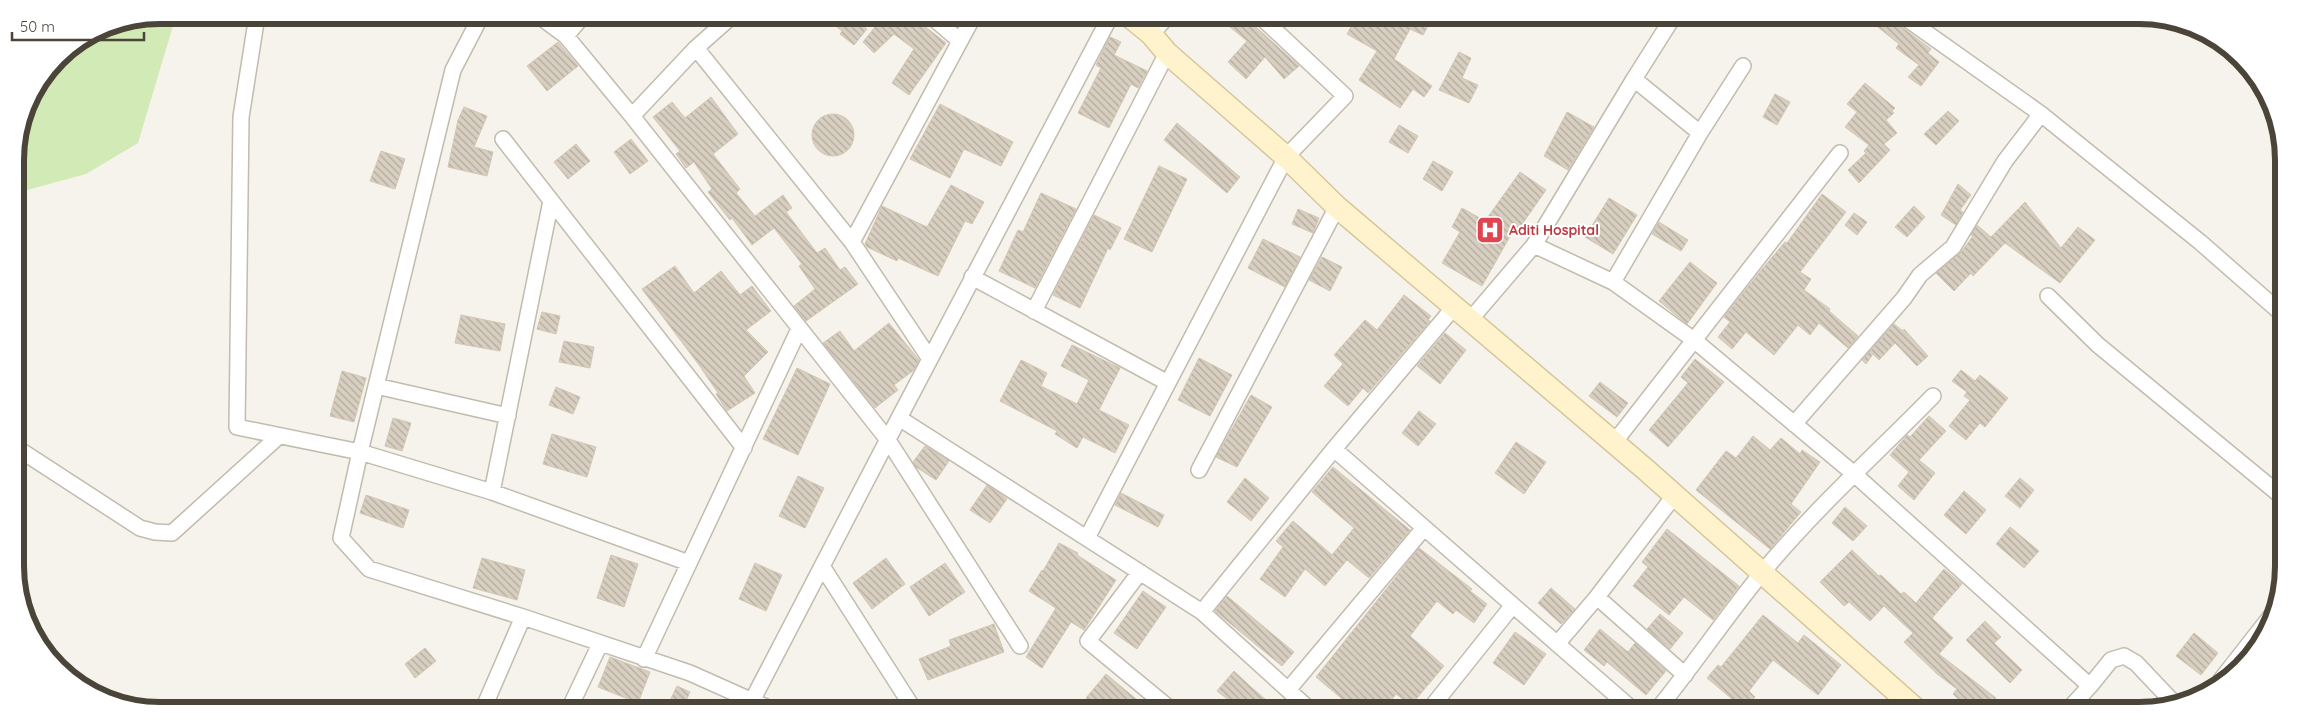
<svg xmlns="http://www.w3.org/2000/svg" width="2299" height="726" font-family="Quicksand,sans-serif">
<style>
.green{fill:#d2eab5}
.building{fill:url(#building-back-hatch);stroke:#d3c7b4}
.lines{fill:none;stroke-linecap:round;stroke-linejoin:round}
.street-casing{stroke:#c2bbae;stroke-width:18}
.secondary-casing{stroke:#d6c79b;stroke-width:24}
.street{stroke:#fff;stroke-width:15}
.secondary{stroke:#fff3cd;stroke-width:21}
.labels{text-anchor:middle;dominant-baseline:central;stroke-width:4;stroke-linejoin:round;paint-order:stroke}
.health-label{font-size:14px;font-weight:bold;fill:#be3a42;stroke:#fff;text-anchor:start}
.rim{fill:none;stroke:#4b4439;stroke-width:6}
</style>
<defs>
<pattern id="building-back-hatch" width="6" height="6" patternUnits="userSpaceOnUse" patternTransform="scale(1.25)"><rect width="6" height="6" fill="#d8cfc1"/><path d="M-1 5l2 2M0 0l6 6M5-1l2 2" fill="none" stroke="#b1aa9e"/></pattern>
</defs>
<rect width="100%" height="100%" fill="#f6f3ec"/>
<path class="green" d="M159,15H176L175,19L138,143L86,174L16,193L15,150L26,104L58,57L104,26Z"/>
<path class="building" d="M825,17H852L867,29L854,45L840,34L842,31Z
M883,17H913L946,43L909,95L892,83L914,49L894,34L874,53L863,42Z
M1219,18H1246L1299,66L1284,79L1265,57L1246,79L1228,62L1247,41Z
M1356,18H1422L1430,22L1423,35L1410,29L1394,59L1432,86L1424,97L1413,89L1400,108L1359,80L1377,51L1347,34Z
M1868,19H1891L1931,49L1928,53L1939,62L1921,86L1908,77L1919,65L1896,48L1899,44Z
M1110,37L1121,42L1114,55L1147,71L1138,88L1131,84L1109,128L1078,113L1101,68L1096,65Z
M558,42L578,66L547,91L527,66Z
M1459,52L1471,58L1462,78L1478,85L1469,103L1439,90Z
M1865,83L1895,108L1892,111L1894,113L1886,120L1897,133L1884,144L1890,150L1859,183L1848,170L1866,153L1864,151L1869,145L1845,127L1857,112L1847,104Z
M1775,94L1790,102L1777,125L1763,117Z
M711,97L738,134L713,154L740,189L736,193L755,216L783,195L792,208L786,212L817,253L825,248L840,270L845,267L858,284L806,321L794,306L815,289L799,266L802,264L774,228L752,245L732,218L730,220L708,192L712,189L694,162L686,168L676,154L680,151L653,117L672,102L685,118Z
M940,104L1013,142L1001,166L964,149L950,178L910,159Z
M464,107L487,116L474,147L493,152L487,176L448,167L458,120Z
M1948,111L1959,121L1936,145L1924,134Z
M1567,112L1594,127L1568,170L1544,156Z
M812 135a21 21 0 1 1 42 0a21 21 0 1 1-42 0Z
M1177,123L1240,177L1227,193L1164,140Z
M1399,125L1418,136L1408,153L1389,142Z
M631,139L648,161L630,174L614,152Z
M576,144L590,161L568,179L554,162Z
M381,151L405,159L395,189L370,181Z
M1433,161L1453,172L1442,191L1423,179Z
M1159,166L1187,179L1152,252L1124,239Z
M1520,172L1546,190L1516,233L1513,231L1482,286L1442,263L1460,232L1452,227L1462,208L1485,221Z
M1958,184L1971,195L1960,210L1963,212L1956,225L1941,215Z
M951,185L984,202L972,224L965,221L938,276L898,258L897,261L867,247L865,244L882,206L927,227Z
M1041,193L1076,209L1035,288L999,271L1018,230L1023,232Z
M1822,194L1846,212L1800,272L1811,279L1804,290L1830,309L1829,311L1858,336L1848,348L1819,323L1810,335L1798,325L1774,355L1746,332L1732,349L1718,337L1730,322L1724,317L1758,274L1785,242L1787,243Z
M1609,198L1637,215L1613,254L1585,237Z
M2025,202L2061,248L2078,227L2095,240L2060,283L2005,243L1973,276L1971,273L1954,291L1936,273L1961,252L1973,236L1971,235L1977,225L1991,237Z
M1914,206L1925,217L1907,237L1895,227Z
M1298,209L1319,218L1313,233L1292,224Z
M1854,213L1867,222L1857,235L1845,225Z
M1094,215L1121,228L1110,250L1108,248L1080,308L1053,295Z
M1659,222L1688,240L1681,251L1652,234Z
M1263,239L1300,257L1285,287L1248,268Z
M1322,257L1342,267L1330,291L1309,280Z
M1690,262L1717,283L1687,324L1659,301Z
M675,266L694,293L721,271L740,295L752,286L771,311L746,330L768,352L744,376L755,393L727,411L716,394L718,393L699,365L642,289Z
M1404,295L1431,316L1428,320L1430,321L1368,393L1363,388L1348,406L1324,386L1343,364L1334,355L1365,320L1377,330Z
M542,312L560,316L556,334L537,329Z
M461,315L505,324L500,351L455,343Z
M889,323L919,360L914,370L894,385L898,390L875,408L823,343L840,331L854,351Z
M1894,324L1903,331L1904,329L1928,356L1917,366L1895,343L1879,360L1873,354L1866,364L1862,360Z
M1445,333L1466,350L1440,384L1417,366Z
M564,341L594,347L590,368L559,362Z
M1072,345L1120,368L1099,410L1129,425L1115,453L1083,437L1077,448L1055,434L1057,431L1000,401L1021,360L1047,373L1041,386L1077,404L1089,380L1061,366Z
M1199,358L1232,375L1210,416L1178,400Z
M1695,359L1724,382L1668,447L1649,430L1688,383L1681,377Z
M797,368L830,384L798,455L763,439Z
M1961,370L1975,381L1980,375L2008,398L1985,427L1980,423L1966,440L1949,426L1970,400L1964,396L1967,392L1952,381Z
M342,371L366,378L354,422L330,416Z
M1600,382L1628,403L1617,417L1589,396Z
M556,387L580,397L573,414L549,405Z
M1251,395L1272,407L1237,467L1216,457Z
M1419,411L1436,424L1418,446L1402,433Z
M1929,416L1946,431L1919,460L1935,473L1914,500L1898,486L1909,472L1890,455L1907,435L1910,437Z
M393,418L411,423L402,451L385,446Z
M552,434L596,447L587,477L543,464Z
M1753,436L1770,450L1781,438L1800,454L1802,450L1820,462L1791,504L1801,512L1770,549L1696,490L1726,451L1736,458Z
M1516,442L1546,462L1524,494L1495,473Z
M925,446L949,461L936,480L916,467L913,462Z
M1333,467L1410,530L1369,578L1347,560L1325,586L1305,569L1285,597L1260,579L1283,547L1276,541L1293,521L1332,555L1354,528L1312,492Z
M798,476L824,488L805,528L779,516Z
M1245,478L1269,498L1251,521L1227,502Z
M2020,478L2034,490L2020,508L2005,496Z
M987,485L1007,499L990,523L970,510Z
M1964,491L1986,510L1966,534L1944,515Z
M1121,493L1164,515L1158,527L1115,505Z
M366,495L409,510L403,528L360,513Z
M1845,507L1867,526L1853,541L1832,523Z
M2010,527L2039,551L2024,568L1996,544Z
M1667,529L1739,586L1713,620L1684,597L1669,615L1633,586L1648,567L1642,562Z
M1059,543L1078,553L1077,555L1116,580L1084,630L1071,622L1042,668L1026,657L1056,608L1029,591L1042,570L1043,571Z
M1419,548L1472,589L1470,591L1487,604L1474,623L1456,610L1453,614L1437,601L1410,636L1444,666L1411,705L1396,694L1384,709H1354L1316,677Z
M1852,550L1879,576L1881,575L1901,594L1904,592L1916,603L1944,569L1962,584L1932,618L1953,638L1939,654L1996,698L1984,710H1970L1953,694L1957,689L1937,674L1904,642L1913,633L1884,606L1870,621L1849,602L1844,606L1820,582Z
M611,555L638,564L624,607L597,598Z
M482,558L525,570L517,600L473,588Z
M886,558L905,584L872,609L853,583Z
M755,563L782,575L766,611L739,599Z
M945,563L965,592L929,616L910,587Z
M1551,588L1575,609L1561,624L1538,603Z
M1143,591L1166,607L1137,649L1114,633Z
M1227,596L1294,652L1282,666L1215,611Z
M1660,614L1683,633L1670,649L1647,629Z
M1763,615L1798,643L1804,635L1841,665L1818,695L1773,660L1749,691L1755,697L1744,709L1707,678L1718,665L1721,667Z
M1985,621L2001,637L1994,643L2022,670L2010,683L1966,640Z
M994,624L1004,652L928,680L919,659L951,646L949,640Z
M1600,629L1628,652L1635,643L1666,671L1646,695L1607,662L1604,666L1584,650Z
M1515,632L1546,654L1524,685L1493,663Z
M2194,633L2218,653L2201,675L2176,656Z
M425,648L436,661L415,678L405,664Z
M610,657L650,672L638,703L598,687Z
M1234,671L1251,687L1277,709H1240L1217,691Z
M1106,674L1147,708H1098L1086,698Z
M677,686L690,692L683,707H667Z"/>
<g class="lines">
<g class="street-casing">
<path id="street" d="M260,15L256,22L241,117L237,427L360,452L341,538L369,569L523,617L690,673L766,707
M481,16L453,70L360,452L492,492L689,563
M539,16L566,36L583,16
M932,17L960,41
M1110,17L899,418L1202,612L1309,709
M1907,19L2041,114L2200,242L2280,312
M1151,34L1167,17
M566,36L632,116L888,440L1020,646
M696,48L732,16
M1743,66L1700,133L1613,282L1694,340L1853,473L2090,686L2067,711
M1634,79L1700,133
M632,116L696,48L852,242
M503,139L744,448
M1534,245L1613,282
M972,277L1168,383
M2048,296L2098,345L2280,495
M1034,311L1167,53
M1470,320L1534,245L1634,79L1672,19
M930,359L852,242L973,17
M376,386L508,416
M1794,424L1904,298L1920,275L1953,247L2005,161L2041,114
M1613,444L1840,153
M17,448L140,528L155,532L172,533L279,436
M1334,449L1633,710
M1199,470L1337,207
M492,492L551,201
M1087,538L1286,157L1345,96L1262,18
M822,566L913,708
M1140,572L1088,641L1169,708
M1597,597L1685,675
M1202,612L1334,449L1455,306
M1557,644L1597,597L1674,496
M644,659L799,329
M2222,683L2220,681L2278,607
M2090,686L2111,660L2124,656L2136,663L2173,702
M1288,690L1424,528
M752,701L899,418
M484,707L523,617
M570,707L600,644
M1430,709L1513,605
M1657,710C1693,666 1725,618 1761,574C1814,510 1875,455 1933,396"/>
</g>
<g class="secondary-casing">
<path id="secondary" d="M1130,17L1151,34L1167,53L1286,157L1337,207L1645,469L1917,710"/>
</g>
<use href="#street" class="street"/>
<use href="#secondary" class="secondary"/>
</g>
<defs>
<g id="hospital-square" transform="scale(1.4375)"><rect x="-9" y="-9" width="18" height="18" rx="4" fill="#e0444e" stroke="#fff"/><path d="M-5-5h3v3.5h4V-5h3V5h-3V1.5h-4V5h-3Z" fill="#fff"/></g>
</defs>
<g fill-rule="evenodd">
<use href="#hospital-square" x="1490" y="230"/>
</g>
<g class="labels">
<g class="health-label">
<text x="1509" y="230">Aditi Hospital</text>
</g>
</g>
<path d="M0 0H2299V726H0ZM160 24H2139A136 136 0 0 1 2275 160V566A136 136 0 0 1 2139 702H160A136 136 0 0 1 24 566V160A136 136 0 0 1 160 24Z" fill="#fff" fill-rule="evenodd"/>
<path class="rim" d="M160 24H2139A136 136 0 0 1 2275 160V566A136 136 0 0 1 2139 702H160A136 136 0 0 1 24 566V160A136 136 0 0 1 160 24Z"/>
<path d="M12 32v8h132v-8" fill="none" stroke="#4b4439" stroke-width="2.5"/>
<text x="20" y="32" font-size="15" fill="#4b4439" stroke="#ffffff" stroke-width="4" paint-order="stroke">50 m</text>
</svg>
